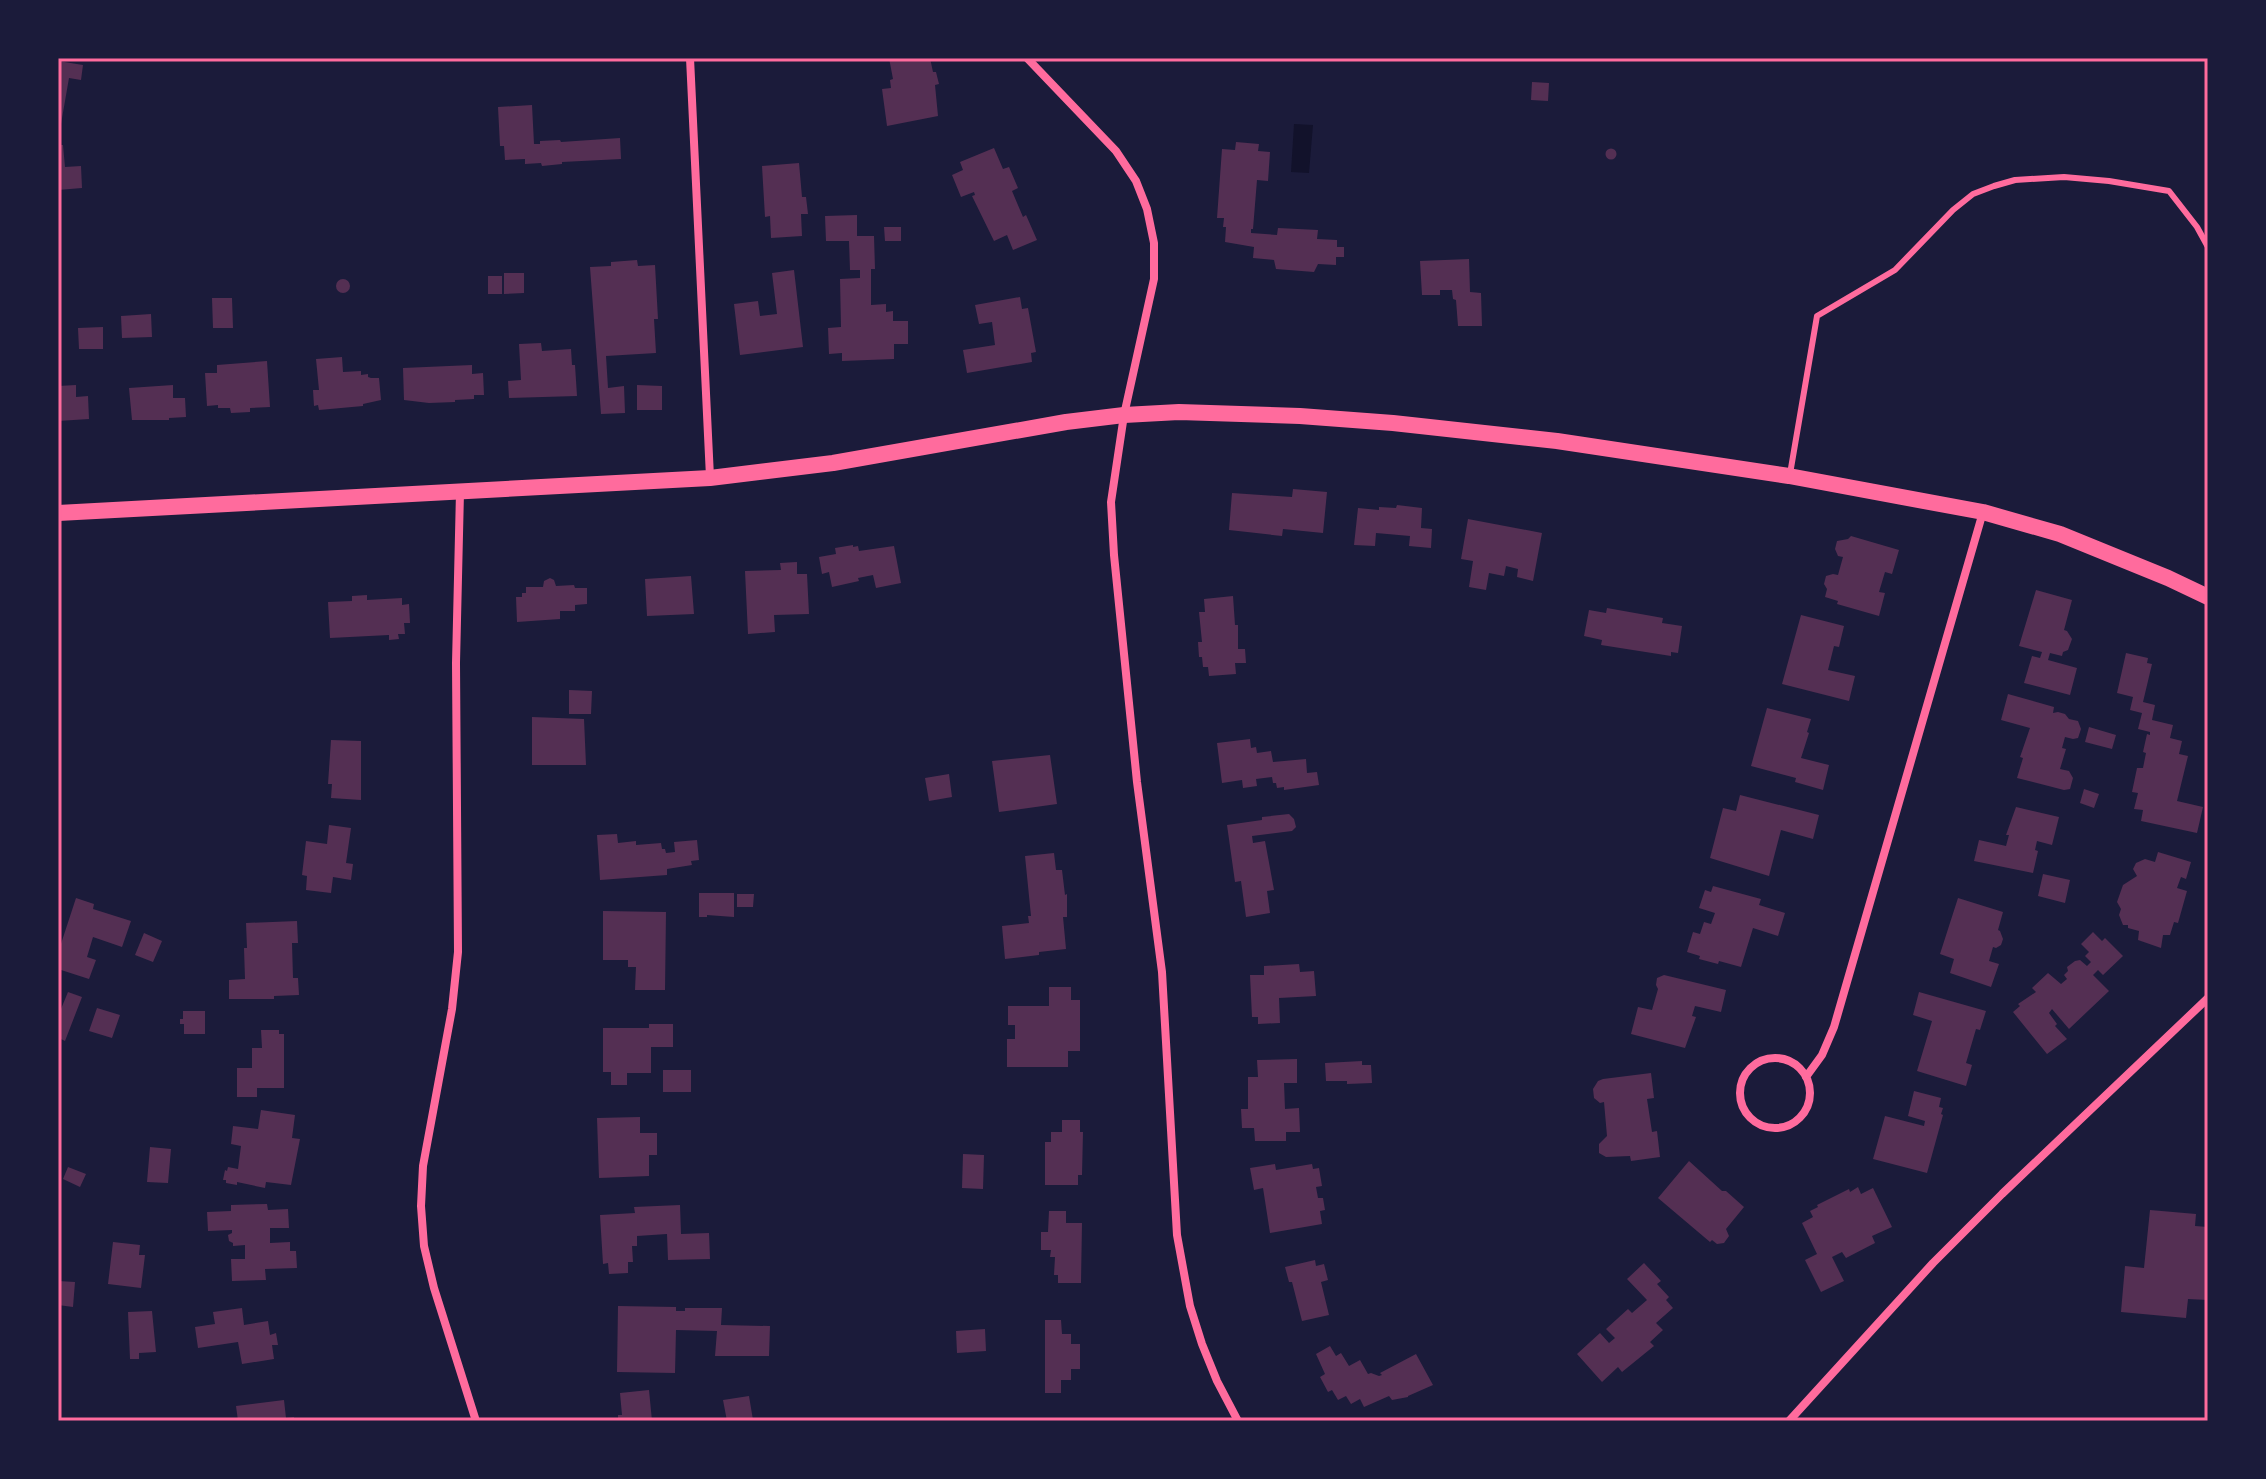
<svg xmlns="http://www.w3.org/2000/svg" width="2266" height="1479" font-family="Commissioner,sans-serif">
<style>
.water{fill:#12122b}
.building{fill:#542f53}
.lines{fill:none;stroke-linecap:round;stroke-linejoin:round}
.service{stroke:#ff6b9d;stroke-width:6}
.minor{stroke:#ff6b9d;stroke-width:8}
.secondary{stroke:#ff6b9d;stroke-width:16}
.neatline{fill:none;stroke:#ff6b9d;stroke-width:3}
</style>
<rect width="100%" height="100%" fill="#1b1b3a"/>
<path class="water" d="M1294,124L1313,125L1309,173L1291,172Z"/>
<path class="building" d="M889,58H930L933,72H936L939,84L935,85L938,116L887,126L882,89L891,88L890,80L893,79Z
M58,61L83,65L81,80L69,78L61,124L58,123Z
M1532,82L1549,83L1548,101L1531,100Z
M532,105L534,144H540V141L560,140L561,142L620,138L621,159L562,162V164L542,166L541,163L525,164V159L505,160L504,146H500L498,107Z
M1236,142L1259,144L1258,151L1270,152L1268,181L1257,180L1253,229H1251V233L1277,235L1278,228L1318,230L1317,239L1337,240V247H1344V257H1336V265L1318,264L1314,272L1276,269L1274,260L1253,258L1254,247L1225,242L1226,227H1223L1224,218H1217L1222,149L1235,150Z
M58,145H63L65,167L81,166L82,188L58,190Z
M994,148L1003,169L1009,167L1018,188L1012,191L1023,217L1026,215L1037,240L1013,250L1007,235L994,241L972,196L975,195L974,192L961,197L952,175L963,170L960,162Z
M1605.5 154a5.5 5.5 0 1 1 11 0a5.5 5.5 0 1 1-11 0Z
M799,163L802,197H806L808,214H801L802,236L771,238L770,216L765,217L762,166Z
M857,215V236H874L875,269H871V305L886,304V312L893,311V321H908V344H894V359L842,361V353L829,354L828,328L841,327L840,279L860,278V270H850L849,241H826L825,216Z
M884,227H901V241H885Z
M1469,259L1470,292L1481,293L1482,326H1458L1456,300L1453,299L1452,290H1440V295H1422L1420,261Z
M637,260L638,266L655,265L658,319H654L656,353L606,356L608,388L624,386L625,413L601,414L590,267L611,266V262Z
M794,270L803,347L740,355L734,304L758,301L760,316L777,314L772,273Z
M504,273H524V293L504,294Z
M488,276H502V294H488Z
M336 286a7 7 0 1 1 14 0a7 7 0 1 1-14 0Z
M1020,297L1022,309L1028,308L1036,352L1031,353L1032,362L967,373L963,350L995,345L992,322L979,324L975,305Z
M212,298H232L233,328H213Z
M151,314L152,337L122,338L121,316Z
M103,327V349H79L78,328Z
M541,343L542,351L571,349L572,365H575L577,396L509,398L508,381L521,380L519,344Z
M342,357L343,372L361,371V375L368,374V377L371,378H379L381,400L363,404V406L319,410L318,405L314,406L313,390H319L316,359Z
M267,361L270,407L250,408V412L231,413L230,408H218V405L207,406L205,373H217V365Z
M472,365V374L483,373L484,395H474V399L455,400V402L429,403L404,400L403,368Z
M76,385V397L88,396L89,419L58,421V386Z
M173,385V398H185L186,417L169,418V420H132L129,388Z
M637,385L662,386V410H637Z
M1293,489L1327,492L1323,533L1283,529L1282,536L1229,530L1232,493L1292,497Z
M1397,505L1422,508L1421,528L1432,529L1431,548L1409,546L1410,536L1376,533L1375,546L1354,545L1358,508L1379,510V507L1396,508Z
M1468,519L1542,533L1533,581L1517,577L1518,569L1506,566L1504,576L1489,573L1486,590L1469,587L1473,561L1461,559Z
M1851,536L1899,550L1892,574L1885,572L1879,592L1885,593L1879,616L1837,604L1838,601L1825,597L1827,589L1824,584L1826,576L1833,574L1838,575L1843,557L1838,556L1835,549L1837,541L1848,539Z
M853,545V547L858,546L859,551L894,546L901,583L876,588L873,575L858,578L859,581L832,587L829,572L822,574L819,557L836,554L835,548Z
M797,562V574H807L809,614L774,615L775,632L748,634L745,571L781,570L780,563Z
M691,576L694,614L647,616L645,579Z
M550,578L554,580L556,586L574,585L575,588H587V604L575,605V611H560V619L517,622L516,597H522V593H526V587H543L544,581Z
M2036,590L2072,600L2064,630L2067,631L2072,639L2068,650L2063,652L2062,656L2050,653L2048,660L2077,668L2070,695L2024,683L2032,656L2040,658L2042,652L2019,646Z
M367,595V600L402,598V605L409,604L410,623H404L405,634H398L399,639L389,640V635L330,638L328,602L352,601V596Z
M1233,596L1235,625H1238V649H1245L1246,663H1235L1236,674L1209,676L1208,667H1203L1202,657H1199L1198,642H1202L1199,612H1205L1204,599Z
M1607,608L1663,618L1662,623L1682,626L1678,653L1671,652V656L1601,645L1602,640L1584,636L1589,610L1606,613Z
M1801,615L1844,626L1839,647L1834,646L1828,670L1855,676L1849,701L1782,684Z
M2126,653L2148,658L2147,663L2152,664L2143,702L2155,705L2152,720L2173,725L2170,738L2182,741L2179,754L2188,756L2177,801L2203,807L2197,833L2141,821L2143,810L2134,809L2138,793L2132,792L2137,768H2143L2146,753L2143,752L2147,734L2150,735V732L2138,729L2142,713L2130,710L2133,697L2117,693Z
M569,690L592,691L591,714H569Z
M2008,694L2054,707L2053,713L2058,712L2065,714L2069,719L2078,721L2081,729L2078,738L2073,739L2065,737L2062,748L2066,749L2060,769L2069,771L2073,778L2070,789L2064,790L2017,778L2023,758L2020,757L2030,728L2001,720Z
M1767,708L1811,719L1807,732L1809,733L1801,758L1829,765L1823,790L1795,782L1796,778L1751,766Z
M532,717L584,719L586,765H532Z
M2089,727L2116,735L2112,749L2085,742Z
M1250,739L1251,748L1256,747L1257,753L1271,751L1273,762L1306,759L1307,773L1317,772L1319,785L1284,790V787L1277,788L1276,783H1273L1272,777L1256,779L1257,786L1243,788L1242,780L1222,783L1217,743Z
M331,740L361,741V800L331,798L332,784H328Z
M1050,755L1057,804L999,812L992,761Z
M949,774L952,797L929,801L925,778Z
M2084,789L2099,794L2094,808L2080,803Z
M1740,795L1819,815L1813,839L1781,830L1769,876L1710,858L1723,808L1736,811Z
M2016,807L2059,817L2052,845L2037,841L2035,850L2038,851L2033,873L1974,861L1979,840L2006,846L2009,835H2006Z
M1289,814L1294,819L1296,827L1292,831L1252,836L1253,843L1265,841L1274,890L1267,891L1270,913L1246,917L1241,881L1235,882L1227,825L1262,820V817Z
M329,825L351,828L346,863L353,864L351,880L333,877L331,893L306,890L307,876L302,875L306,841L327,844Z
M617,834L618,843L636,841V845L661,843L662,849H665L666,853L675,852L674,842L697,840L699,860L691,861L692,865L667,869V875L600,880L597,835Z
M2158,852L2191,862L2186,879L2181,877L2177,888L2187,891L2178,923L2174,922L2170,935H2163L2161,948L2138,940L2139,931L2128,928V925H2123L2119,915L2121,909L2117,902L2123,885L2137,876L2133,869L2136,863L2145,859L2155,862Z
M1054,853L1056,870H1062L1065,895L1067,894V917H1063L1066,949L1039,952V955L1005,959L1002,926L1029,923L1028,916H1031L1025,856Z
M2043,874L2070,880L2065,903L2038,896Z
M1713,886L1761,899L1759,905L1785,913L1778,936L1753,928L1741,967L1719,961L1718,964L1699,959L1700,956L1687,952L1693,932L1700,934L1704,922L1711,924L1715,913L1699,908L1705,890L1711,892Z
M699,893H734V917L707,915V917H699Z
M737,894H754L753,907H737Z
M76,898L94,904L93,909L131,921L122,947L93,937L87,957L96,960L89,979L58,969V953Z
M1958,898L2003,912L1998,930L2000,931L2003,939L2001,945L1996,948L1993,947L1989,961L1999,964L1991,987L1950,973L1954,959L1940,954Z
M603,911L666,912L665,990H635L636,967H628V960H603Z
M297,921L298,943H292L293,978H298L299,995L274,996V999H229V980L245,979L244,948H247L246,923Z
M2093,932L2102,941L2105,938L2123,956L2103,975L2098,970L2093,975L2109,991L2069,1029L2052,1009L2049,1013L2057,1024L2055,1026L2067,1039L2047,1054L2013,1012L2020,1006L2018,1004L2036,992L2032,988L2048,973L2061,984L2067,979L2064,975L2068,971L2067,967L2075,961L2080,960L2087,966L2091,962L2085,956L2089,952L2081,944Z
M144,933L162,941L153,962L135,955Z
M1299,964L1300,972L1314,971L1316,996L1279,998L1280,1023L1258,1024V1017H1252L1250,975H1264V966Z
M1664,975L1726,990L1721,1012L1695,1006L1692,1016L1696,1017L1685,1048L1631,1034L1638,1007L1652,1010L1658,989L1656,985L1657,978Z
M1049,987H1071V1000H1080V1051H1068V1067H1007V1039H1015V1025H1008V1006H1049Z
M68,992L82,997L65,1041L61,1039L58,1046V1008L61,1009Z
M1919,992L1986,1011L1980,1030L1976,1029L1966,1063L1972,1065L1966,1086L1917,1071L1932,1021L1913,1015Z
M97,1008L120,1015L112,1038L89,1031Z
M183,1011H205V1034H184V1024H180V1019H183Z
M649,1024H673V1047H651V1073H627V1085H611V1072H603V1028H649Z
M261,1030H279V1034H284V1088H257V1097H237V1068H252V1048H262Z
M1297,1059V1083H1284L1285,1109L1299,1108L1300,1132H1286V1141H1255L1254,1128H1242L1241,1109H1248V1077H1258L1257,1060Z
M1362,1061V1065H1371L1372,1083L1347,1084V1081H1326L1325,1063Z
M663,1070H691V1092H663Z
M1651,1073L1654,1098L1647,1099L1652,1132L1657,1131L1660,1157L1631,1161L1630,1156L1606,1157L1599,1153V1144L1607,1136L1604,1102L1600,1103L1594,1098L1593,1089L1598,1081L1603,1079Z
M1914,1091L1941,1098L1939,1107L1943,1108L1941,1114L1943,1115L1927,1173L1873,1159L1885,1116L1924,1126L1925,1121L1908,1116Z
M261,1110L295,1115L292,1138L300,1139L291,1185L266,1182L265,1188L237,1182V1185L226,1183V1180H223L225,1170L227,1171L228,1167L238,1169L241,1146L231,1144L233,1126L258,1129Z
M640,1117V1133H657V1155H649V1176L599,1178L597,1118Z
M1062,1120H1080V1132H1083L1082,1175H1078V1185H1045V1142H1051V1132H1062Z
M150,1147L171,1149L168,1183L147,1182Z
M963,1154L984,1155L983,1189L962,1188Z
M1689,1161L1722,1191H1726L1744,1207L1726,1229L1729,1236L1724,1243L1717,1244L1712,1240L1710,1242L1658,1198Z
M1275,1164L1276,1170L1312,1164L1313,1169L1319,1168L1322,1186L1316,1187L1318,1198H1323L1325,1210L1320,1211L1322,1224L1270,1233L1263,1188L1254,1190L1250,1168Z
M68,1167L86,1174L80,1187L63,1179Z
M1858,1187L1861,1194L1873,1188L1892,1227L1872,1236L1875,1243L1846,1258L1842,1252L1832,1257L1844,1281L1821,1292L1805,1260L1817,1254L1802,1223L1813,1217L1810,1211L1818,1207L1817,1205L1849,1189L1850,1192Z
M267,1204L268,1210L288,1209L289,1228H270V1243L290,1242V1251H296L297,1268L265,1269L266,1280L232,1281L231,1259H245V1245L233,1246V1243L229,1241L228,1235L232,1233V1230L208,1231L207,1212L231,1211V1205Z
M680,1205L681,1234L709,1233L710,1259L668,1260L667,1234L637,1236V1246H632L633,1262H628V1273L609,1274L608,1263L603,1264L600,1215L635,1213L634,1207Z
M2150,1210L2196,1214L2195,1226L2208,1227V1300L2188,1299L2186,1318L2121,1312L2125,1266L2144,1268Z
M1049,1211H1066V1223H1082L1081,1283H1058V1275H1054L1055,1257H1050L1051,1250H1041V1232H1048Z
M113,1242L140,1245L139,1255H145L141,1288L108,1284Z
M1315,1260L1316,1266L1324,1264L1328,1280L1321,1282L1329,1315L1302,1321L1292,1282H1289L1285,1267Z
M1644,1263L1661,1281L1657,1284L1669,1297L1666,1300L1673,1308L1656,1323L1663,1330L1650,1342L1654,1346L1622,1372L1618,1367L1602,1382L1577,1354L1600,1333L1609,1343L1615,1338L1606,1329L1628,1309L1632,1313L1647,1300L1627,1279Z
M58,1281L75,1282L73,1307L58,1305Z
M618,1306L676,1307V1311H685V1308H722L721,1325L770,1326L769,1356H715L717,1331L676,1330L675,1373L617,1372Z
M242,1308L244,1325L268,1321L270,1335L276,1333L278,1345H272L274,1359L242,1364L238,1342L198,1348L195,1327L215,1324L213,1312Z
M152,1311L156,1352L139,1353V1359H130L128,1312Z
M1045,1320H1061L1062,1334H1071V1344H1080V1369H1071V1380H1061V1393H1045Z
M985,1329L986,1351L957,1353L956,1331Z
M1330,1346L1336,1356L1341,1353L1349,1366L1360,1360L1368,1374L1371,1373L1379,1376L1382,1375L1380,1373L1416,1354L1433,1385L1408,1396V1397L1392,1400L1389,1396L1364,1407L1360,1399L1351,1404L1346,1396L1338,1400L1332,1390L1328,1392L1320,1377L1325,1374L1316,1354Z
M649,1390L652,1421H618V1415H622L620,1393Z
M749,1396L753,1420L727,1421L723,1400Z
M284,1400L286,1418L294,1417V1421H238L236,1406Z"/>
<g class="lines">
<path class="service" d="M1790,474L1817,316L1895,270L1953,210L1973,194L1994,186L2015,180L2064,177L2109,181L2169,191L2197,227L2208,247"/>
<path class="minor" d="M690,58L710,477
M1027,58L1116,151L1136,181L1147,209L1154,243V279L1124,415L1111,502L1114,555L1137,782L1162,972L1177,1235L1190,1306L1202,1344L1217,1381L1238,1421
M460,492L456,663L458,952L452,1009L423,1166L421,1206L424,1246L434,1288L476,1421
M1740 1093a35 35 0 1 1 70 0a35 35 0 1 1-70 0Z
M1806,1077L1822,1055L1834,1027L1983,512
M1789,1421L1933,1263L2002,1194L2208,998"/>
<path class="secondary" d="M58,513L710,478L833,463L1066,422L1124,415L1179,412L1300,416L1393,423L1557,441L1789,476L1983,512L2060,534L2168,578L2208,597"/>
</g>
<rect width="2266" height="1479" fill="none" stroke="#1b1b3a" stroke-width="120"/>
<rect x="60" y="60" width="2146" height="1359" class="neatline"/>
</svg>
